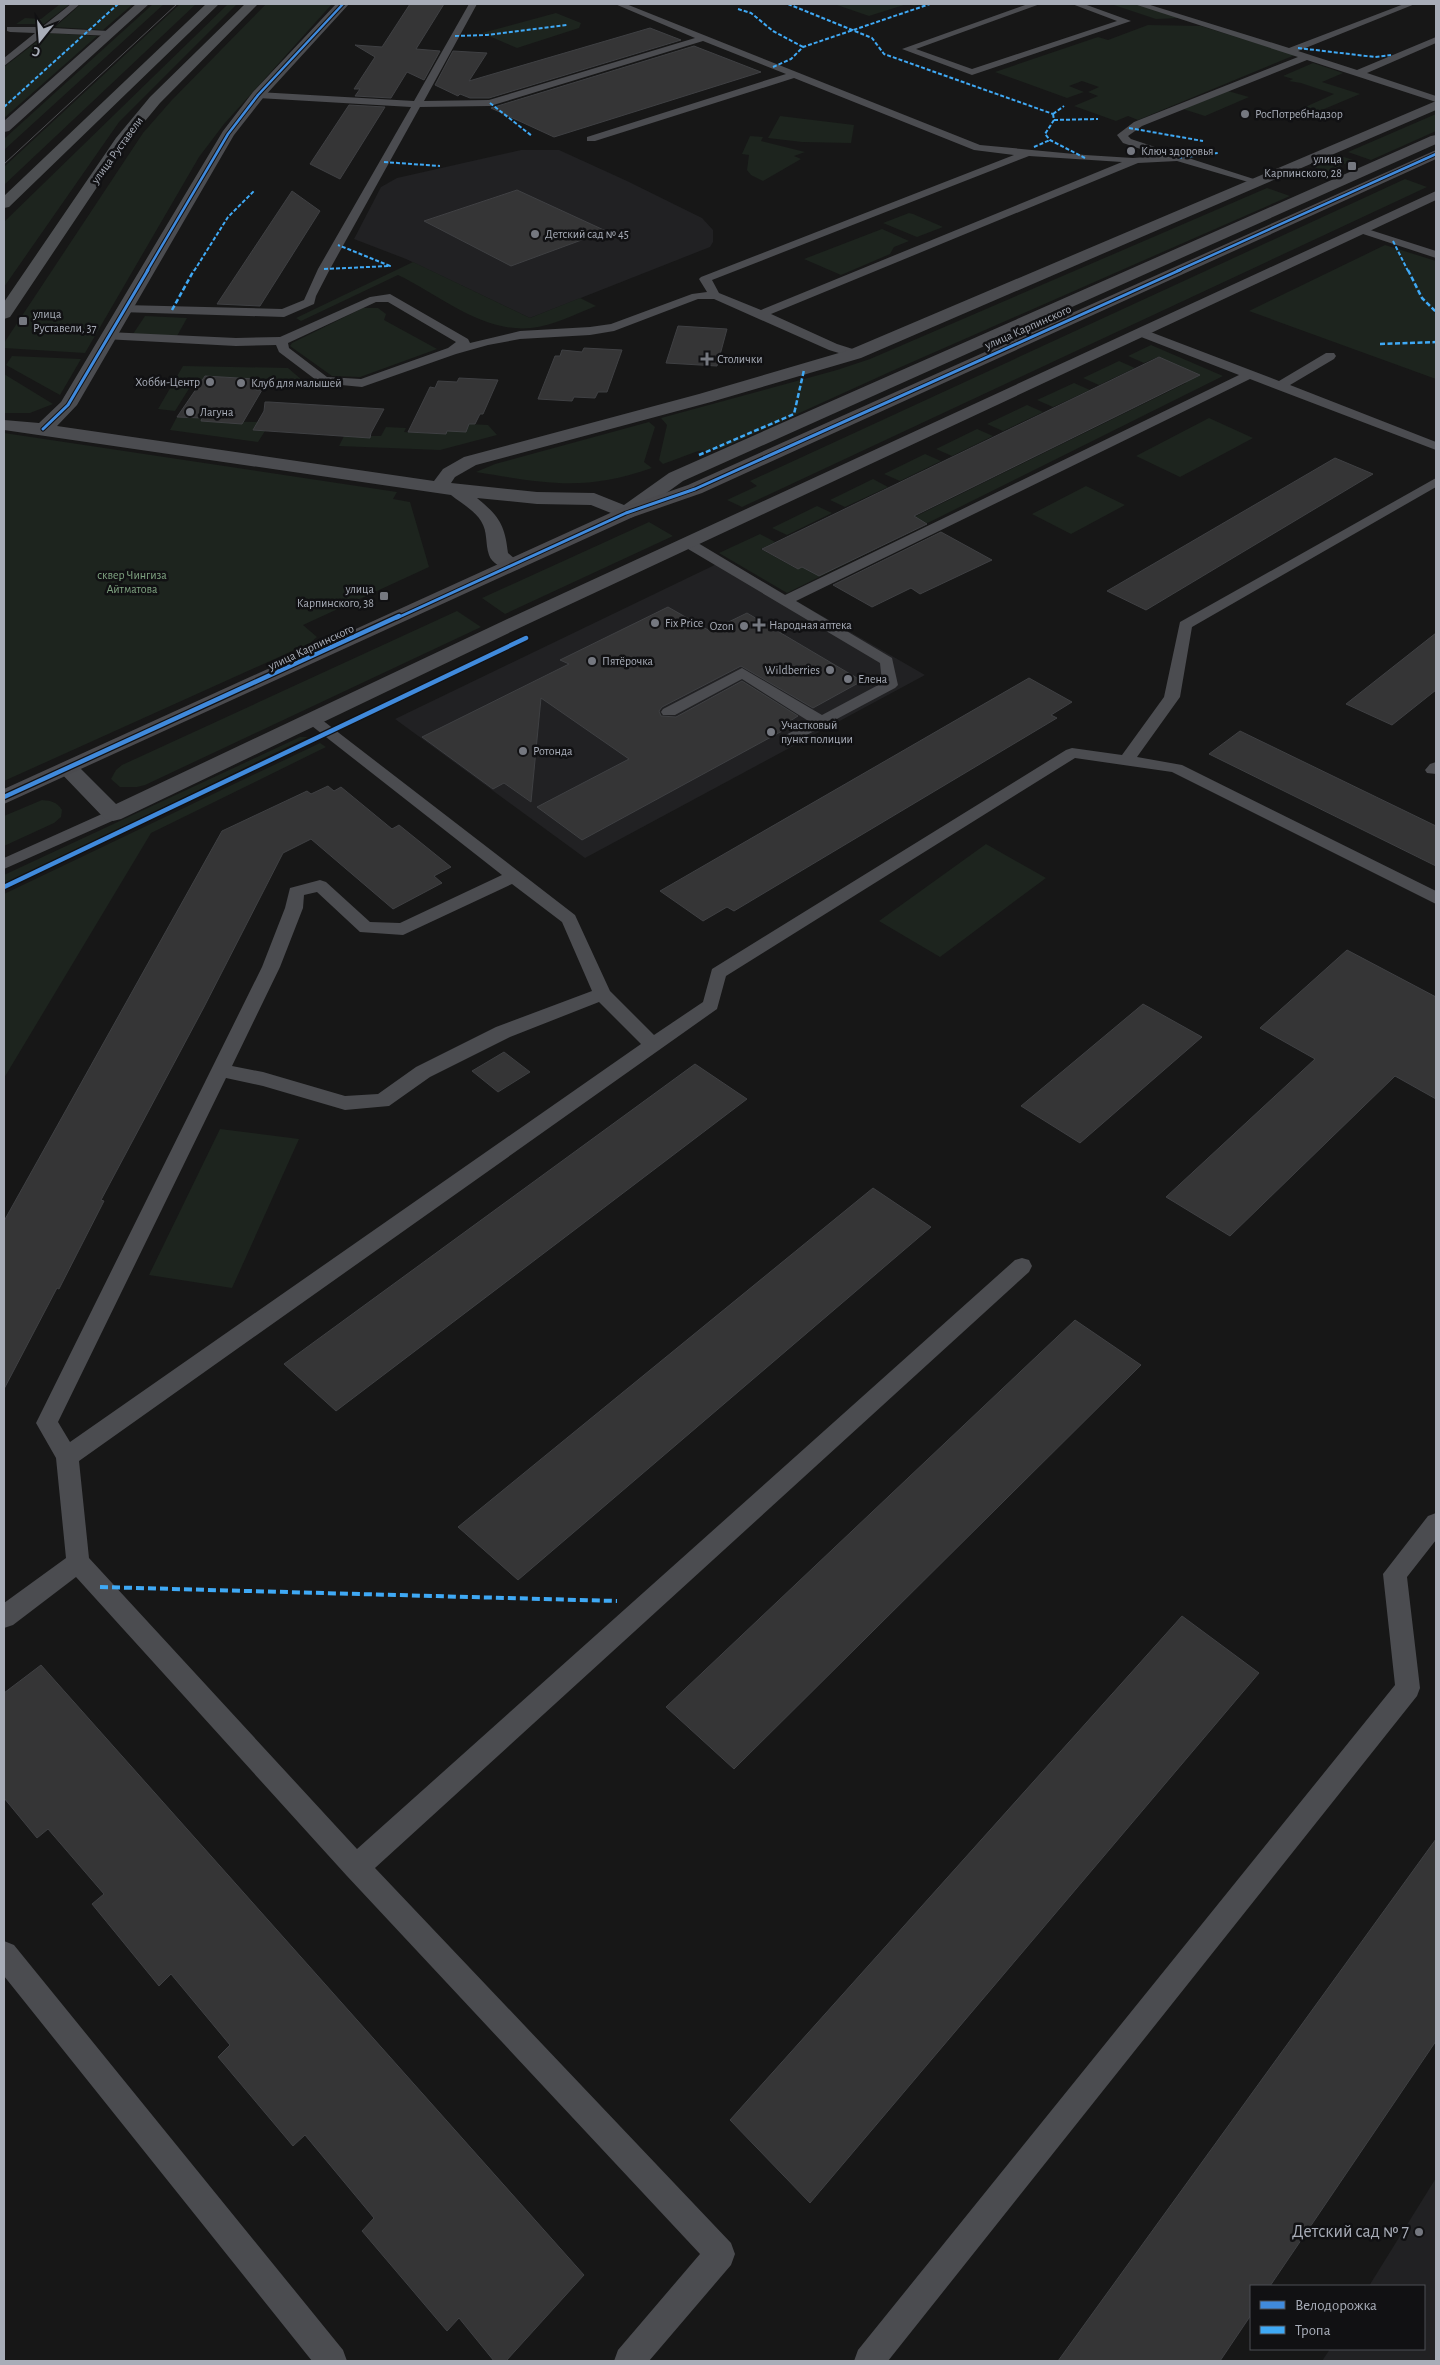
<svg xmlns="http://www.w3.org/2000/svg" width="1440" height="2365" font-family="'Alegreya Sans',sans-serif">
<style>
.built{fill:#212123}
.green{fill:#1d241e}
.building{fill:#353536;stroke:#3f4043}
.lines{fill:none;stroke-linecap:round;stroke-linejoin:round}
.lane{fill:#4b4c50;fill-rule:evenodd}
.street{fill:#4b4c50;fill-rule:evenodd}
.secondary{fill:#4a4a4e;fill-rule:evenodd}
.primary{fill:#4d4f52;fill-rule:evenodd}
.tram{stroke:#4b4c4f;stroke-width:1}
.quiet-far2{stroke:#3fa9f5;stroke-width:2;stroke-dasharray:4 2;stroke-linecap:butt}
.quiet-far1{stroke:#3fa9f5;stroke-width:2.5;stroke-dasharray:5 2.5;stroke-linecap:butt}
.quiet{stroke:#3fa9f5;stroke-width:4;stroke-dasharray:8 4;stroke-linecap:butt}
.cycleway-far2-casing{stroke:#111113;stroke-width:4.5}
.cycleway-far1-casing{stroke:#111113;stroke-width:5}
.cycleway-casing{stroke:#111113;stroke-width:7}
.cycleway-far2{stroke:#408adc;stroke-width:2.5}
.cycleway-far1{stroke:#408adc;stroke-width:3}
.cycleway{stroke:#408adc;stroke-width:4.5}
.poi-dot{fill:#757880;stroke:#111113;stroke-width:2}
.labels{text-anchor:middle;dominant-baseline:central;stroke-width:5;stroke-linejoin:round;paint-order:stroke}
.far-poi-label{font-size:12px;fill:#a8adb8;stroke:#111113;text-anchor:start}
.far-street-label{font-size:12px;fill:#a8adb8;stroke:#111113}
.far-park-label{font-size:12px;fill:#7fa381;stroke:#111113}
.near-poi-label{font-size:18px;fill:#a8adb8;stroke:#111113;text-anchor:end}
</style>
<rect width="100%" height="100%" fill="#171717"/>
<path class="built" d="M521,150H559L627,181L702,218L713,230V242L710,247L530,318L406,259L354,239L381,187L397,178Z
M725,560L925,675L585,858L395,719Z
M1436,2178V2361H1322L1330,2349H1424V2286H1369Z"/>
<path class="green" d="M60,4H70L44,24H16L25,18L41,19Z
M81,4H133L103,30L55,27Z
M153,4H164L4,150V139Z
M180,4H196L4,185V167Z
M228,4H237L119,122L4,287V222Z
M266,4H332L224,124L199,157L85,353L4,348V343L143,133L171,101Z
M834,4H923L914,6L907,4L869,16Z
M1111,4H1136L1180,18L1156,19Z
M556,13L581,23L579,28L517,48L482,33Z
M1148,25L1201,26L1295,55L1138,120L1128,116L1116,121L1074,106L1098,96L1088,92L1099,87L1082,81L1069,86L1084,92L1067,98L995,72L1098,37L1108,40Z
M48,33L97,36L4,118V67Z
M1313,63L1343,73L1322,82L1360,94L1317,112L1303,108L1334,94L1301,83L1289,81L1293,79L1283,76Z
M1228,91L1249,97L1205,116L1183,109Z
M1436,114V131L1371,160L1348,152Z
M780,116L854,125L851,143L802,142L768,138Z
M750,136L763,137L761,141L805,152L794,156L801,159L763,181L751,175L747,170L749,155L742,154Z
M1341,156L1353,160L1327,172L1314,167Z
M1405,179L1427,187L742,507L727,500L757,486L750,481Z
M1267,188L1290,196L894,370L720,449L698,451L663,464L659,460L667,425L661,418L837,370L870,359Z
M909,213L913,214L943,227L917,237L883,223Z
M882,229L909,241L894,247L890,254L841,275L804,259Z
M1385,245L1436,261V379L1249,311Z
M413,262L530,318L580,298L596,306C575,314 553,326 531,328C482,333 440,295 398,275L301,321L296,318Z
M363,308H378L386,314L384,320L437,349L360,377L332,376L290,346L292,343Z
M145,316L187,318L177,336L133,334Z
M1151,345L1223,376L787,593L719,553L760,534L775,542L761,549L797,569L813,562L819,564L1186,383L1181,380L1195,373L1158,357L1144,363L1128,356Z
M12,356L81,359L60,395L6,365Z
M1119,361L1135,368L1099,385L1083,378Z
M183,366L288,368L302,380L262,390H256L259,385L252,384L255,379L205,376L197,388L190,387L175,411L158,409Z
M4,374L53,404L30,413H4Z
M1074,383L1090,390L1053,407L1037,400Z
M1027,405L1043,412L1003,431L987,424Z
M177,417L202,418L201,421L258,422L253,430L265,431L258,442L170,430Z
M1209,418L1253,438L1180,477L1136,456Z
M649,422L655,427L644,462L652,468C584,492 545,483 476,472L495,464Z
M469,424L488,425L497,435L440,450L339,446L344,436H381L386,427L406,428L404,432L446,434L447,431Z
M977,429L993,436L952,456L936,449Z
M4,433L397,492L393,499L410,502L429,567L303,625L317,637L310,643L4,781Z
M925,454L941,461L900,481L884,474Z
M873,479L888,487L845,507L830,500Z
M1086,486L1125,505L1071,534L1032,514Z
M817,506L832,513L787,535L772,528Z
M649,522L673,536L505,614L482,598Z
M457,611L481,627L145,785L137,787H120L111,779L116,770L122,765Z
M300,737H308L4,884V875Z
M320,743L326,747L151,833L4,1078V894Z
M42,800C52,801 57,802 62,810L61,817L54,823L4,846V816Z
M986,844L1046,878L940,957L879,921Z
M220,1129L299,1139L232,1288L149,1275Z"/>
<path class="building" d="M410,4H444L416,49L440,51L424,80L407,72L391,98L355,96L360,89H354L375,57L355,45L382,47Z
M650,28L681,40L489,98H470L460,94L458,96L435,85L453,51L487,53L469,81Z
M694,46L761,72L554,137L491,108Z
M349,105L385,107L340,179L310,164Z
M517,190L606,231L511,266L424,221Z
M292,191L320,211L260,306L217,304Z
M678,326L727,329L717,366L666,363Z
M584,348L622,350L607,392H598L595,398L574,397L572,401L538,399L555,356H560L562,350L582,352Z
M1159,357L1200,375L914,516L927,524L819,576L802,567L798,569L762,549Z
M205,376L255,379L252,384H259L256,390H262L242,424L201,421L202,418L177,417Z
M459,378L498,380L483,414H480L475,424H469L466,432L447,431L446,434L408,432L430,387L435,388L438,381L457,382Z
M265,402H269L384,409L371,433L370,438L253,430L264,411Z
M1335,458L1373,474L1146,610L1107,591Z
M941,532L992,560L920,594L911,588L872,607L833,585Z
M668,607L710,631L747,613L862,681L813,708L741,666L662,707L659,711L661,716L676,717L742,681L798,716L790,721L795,724L582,840L537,807L629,759L541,698L531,802L504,783L493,789L422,737L569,664L560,660Z
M1436,633V690L1392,725L1346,704Z
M1029,678L1072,702L1051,715L1057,718L734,911L727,907L703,921L660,891Z
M1240,731L1436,826V866L1209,754Z
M328,786L334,791L341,787L392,829L399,825L451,867L434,876L442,883L393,909L311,839L283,853L204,1007L101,1200L104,1201L59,1289L57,1288L4,1389V1221L222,831L307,791L311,794Z
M1347,950L1436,997V1099L1395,1076L1230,1236L1166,1197L1315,1059L1260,1028Z
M1143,1004L1202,1037L1080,1143L1021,1106Z
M504,1052L530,1072L498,1092L472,1071Z
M695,1064L747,1099L336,1411L284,1364Z
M873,1188L931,1227L518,1580L458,1527Z
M1075,1320L1141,1365L734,1769L666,1707Z
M1182,1616L1259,1673L810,2203L730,2120Z
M41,1665L584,2275L506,2361H494L459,2318L447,2331L362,2231L374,2218L305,2135L293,2146L218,2057L230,2045L171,1974L159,1986L92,1904L104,1894L48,1829L37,1838L4,1798V1693Z
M1436,1839V2041L1270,2286H1251V2315L1220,2361H1058Z"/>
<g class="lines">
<path class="lane" d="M71,4H80L52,28L109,31L112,32V36L46,33L4,66V58L35,33L10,32L7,31V27H42Z
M469,4H477L424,101L489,100L695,38L615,4H626L980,145L1085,155L1133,158L1161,156L1123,143L1117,135L1134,122L1298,57L1134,4H1147L1289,48L1404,4H1415L1298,51L1357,70L1436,37V43L1367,73L1436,96V102L1307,60L1142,126L1128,136L1131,139L1170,152V155L1182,156L1260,181L1255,184L1177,161L1138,163L771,314L837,344L859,351L861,354L859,357L855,358L829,350L714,299H698L614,331L590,335L520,339L488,345L456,354L362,387L320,383L279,352L276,345L236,346L104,339L102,336L108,332L236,338L280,337L370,297L390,294L468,339L470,343L520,331L590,327L611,324L692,294L707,292L699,279L701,277L1014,155L974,150L794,78L595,141H587V137L786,74L703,41L490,106L420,107L330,269L316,296L314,304L284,317L120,312L118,309L124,305L282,309L304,300L318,269L411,107L258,98L253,95L258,92L414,101ZM1029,156L1122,162L761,310L719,293L712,280ZM376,302H388L456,342L448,348L361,379L327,377L289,348L288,343Z
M1028,4H1040L916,49L972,69L1117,21L1072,4H1084L1131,21L972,75L902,49Z
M1361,227L1436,251V258L1357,232V228Z
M1140,328L1279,381L1326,353H1334L1336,356L1334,359L1290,385L1436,442V450L1250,379L796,601L892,658L898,685L895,688L788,745L780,740L782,737L810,722L742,679L675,715H663L661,712L663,709L742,668L822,715L882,683L880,663L683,546L681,543L683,540H693L785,595L1239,375L1136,335L1134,332Z
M1436,478V487L1192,627L1180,697L1137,757L1182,765L1436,891V904L1172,772L1075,758L726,976L717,1009L79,1461L89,1558L357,1849L1015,1260L1022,1258L1029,1260L1032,1266L1029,1272L375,1868L731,2243L735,2254L731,2265L649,2361H614L618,2350L700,2254L347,1876L76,1577L13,1625L4,1628V1603L66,1558L56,1458L36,1423L262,967L285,908L290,888L320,880L326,882L370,922L400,923L502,875L303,719L311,714L317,716L575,915L610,991L654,1035L703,1002L712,969L1066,750L1072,748L1122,755L1164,697L1180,622ZM512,884L562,922L592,991L496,1027L416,1067L378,1094L345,1096L263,1072L232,1066L280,967L303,908L304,895L317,892L360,932L403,935ZM599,1002L641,1044L70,1442L58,1422L226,1078L263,1086L345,1110L389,1106L430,1077L510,1037Z
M1436,762V774L1427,773L1425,770L1430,764Z
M113,809L119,810L121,814L119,818L4,869V858Z
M1436,1513V1540L1407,1577L1420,1688L1417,1696L888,2361H854L858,2350L1395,1685L1383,1574L1428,1516Z
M4,1941L14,1945L343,2350L347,2361H312L4,1976Z"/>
<path class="street" d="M136,4H149L9,131L4,132V121Z
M336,4H349L263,98L234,135L77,405L57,426L434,481L443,469L464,457L699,394L849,350L1436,101V110L861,358L711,402L476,465L455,477L451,483L537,492L594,493L624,505L669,473L1431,136L1436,135V144L683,481L633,517L626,519L591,505L537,504L477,498C499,516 505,525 508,553L522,565L519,569C509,572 493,566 489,555C485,543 488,532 481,521C475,511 461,503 451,495L4,430V420L39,423L61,402L223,131L253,92Z
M1436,191V200L515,630L121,819L113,821L105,819L57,769L60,764L68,762L76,764L116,804L501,622Z"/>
<path class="secondary" d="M1436,150V159L702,493L633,517L4,804V789L619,509L688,485Z"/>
<path class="primary" d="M206,4H219L9,207L4,208V196Z
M245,4H258L160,103L126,144L10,317L4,319V302L116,138L150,97Z"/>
<path class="tram" d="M4,164L177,4"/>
<path class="quiet-far2" d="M788,4L872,38L884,54L1053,114
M738,9L751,13L773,31L803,47
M455,36L487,35L567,25
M1298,48L1375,57L1391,55
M773,67L791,59L803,47L930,4
M490,103L532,136
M4,107L118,4
M1053,114L1054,120L1045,134L1050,140L1085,158
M1053,114L1064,106
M1054,120L1098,119
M1129,128L1203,141
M1034,147L1050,140
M1178,158L1218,153
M384,162L440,166
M1393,241L1408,271
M324,269L390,266L338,245
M194,271L228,217L255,190"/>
<path class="quiet-far1" d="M1408,270L1422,298L1436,312
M172,310L194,270
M1380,344L1436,342
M699,455L794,414L804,370"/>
<path class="quiet" d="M100,1587L617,1601"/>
<g class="cycleway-far2-casing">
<path id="cycleway-far2" d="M147,271L228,134L258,95L343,4
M1177,271L1436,154"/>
</g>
<g class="cycleway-far1-casing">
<path id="cycleway-far1" d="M43,429L68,405L148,270
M397,618L626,513L695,489L1180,270"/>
</g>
<g class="cycleway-casing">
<path id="cycleway" d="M4,797L399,616
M4,887L526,638"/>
</g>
<use href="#cycleway-far2" class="cycleway-far2"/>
<use href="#cycleway-far1" class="cycleway-far1"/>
<use href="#cycleway" class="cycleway"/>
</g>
<g class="poi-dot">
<circle cx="1245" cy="114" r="5"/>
<circle cx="1131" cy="151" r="5"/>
<rect x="1347" y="161" width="10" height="10" rx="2.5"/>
<circle cx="535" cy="234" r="5"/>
<rect x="18" y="316" width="10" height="10" rx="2.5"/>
<path d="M704.5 351.5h5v5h5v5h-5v5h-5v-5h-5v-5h5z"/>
<circle cx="210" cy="382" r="5"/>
<circle cx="241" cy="383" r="5"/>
<circle cx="190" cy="412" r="5"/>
<rect x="379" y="591" width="10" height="10" rx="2.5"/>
<circle cx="655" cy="623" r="5"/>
<path d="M756.5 617.5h5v5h5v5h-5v5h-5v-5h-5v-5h5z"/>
<circle cx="744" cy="626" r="5"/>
<circle cx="592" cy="661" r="5"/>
<circle cx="830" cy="670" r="5"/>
<circle cx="848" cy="679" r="5"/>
<circle cx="771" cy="732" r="5"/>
<circle cx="523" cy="751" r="5"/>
<circle cx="1419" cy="2232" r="5"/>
</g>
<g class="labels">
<g class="far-poi-label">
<text x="1255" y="114">РосПотребНадзор</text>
<text x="1141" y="151">Ключ здоровья</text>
<text x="1342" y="159" text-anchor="end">улица<tspan x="1342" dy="14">Карпинского, 28</tspan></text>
<text x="545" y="234">Детский сад № 45</text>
<text x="33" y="314">улица<tspan x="33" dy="14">Руставели, 37</tspan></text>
<text x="717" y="359">Столички</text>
<text x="200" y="382" text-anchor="end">Хобби-Центр</text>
<text x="251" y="383">Клуб для малышей</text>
<text x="200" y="412">Лагуна</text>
<text x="374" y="589" text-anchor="end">улица<tspan x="374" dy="14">Карпинского, 38</tspan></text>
<text x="665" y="623">Fix Price</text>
<text x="769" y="625">Народная аптека</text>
<text x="734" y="626" text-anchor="end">Ozon</text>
<text x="602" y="661">Пятёрочка</text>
<text x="820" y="670" text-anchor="end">Wildberries</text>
<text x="858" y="679">Елена</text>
<text x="781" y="725">Участковый<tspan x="781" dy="14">пункт полиции</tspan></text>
<text x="533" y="751">Ротонда</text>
</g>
<g class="far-street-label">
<text transform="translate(117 150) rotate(-54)">улица Руставели</text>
<text transform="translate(1028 327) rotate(-24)">улица Карпинского</text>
<text transform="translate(311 647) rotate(-25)">улица Карпинского</text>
</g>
<g class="far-park-label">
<text x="132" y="575">сквер Чингиза<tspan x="132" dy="14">Айтматова</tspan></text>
</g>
<g class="near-poi-label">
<text x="1409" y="2232">Детский сад № 7</text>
</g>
</g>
<rect width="1440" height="2365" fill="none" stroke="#a8adb8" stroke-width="10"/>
<rect x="1250" y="2285" width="175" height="65" fill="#111113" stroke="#4d4f55"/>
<rect x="1260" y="2301" width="25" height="8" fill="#408adc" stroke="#4d4f55"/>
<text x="1295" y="2310" font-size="15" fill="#a8adb8">Велодорожка</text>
<rect x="1260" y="2326" width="25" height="8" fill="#3fa9f5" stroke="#4d4f55"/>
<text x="1295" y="2335" font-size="15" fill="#a8adb8">Тропа</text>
<g transform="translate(40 40) rotate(197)" stroke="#111113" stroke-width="4" paint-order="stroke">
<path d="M0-4L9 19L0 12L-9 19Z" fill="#a8adb8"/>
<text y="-8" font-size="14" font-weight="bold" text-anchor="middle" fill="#a8adb8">С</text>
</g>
</svg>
